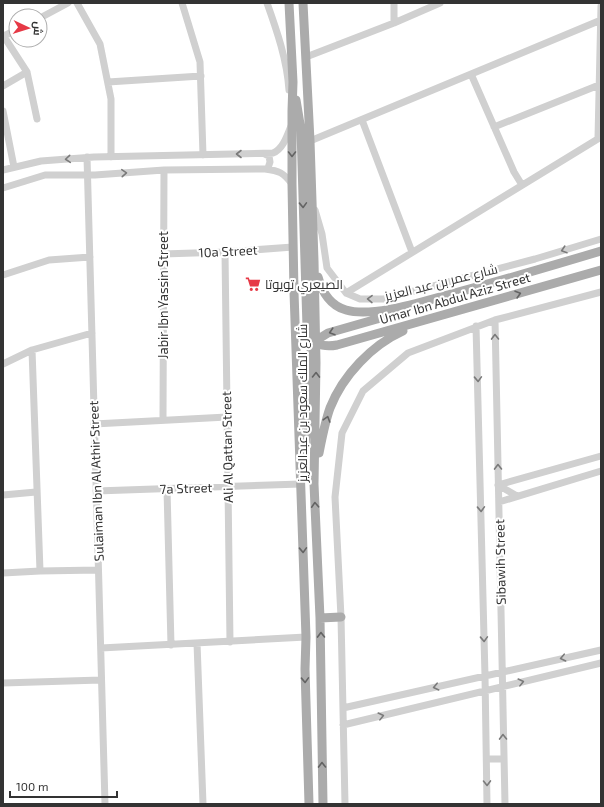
<svg xmlns="http://www.w3.org/2000/svg" width="604" height="807" font-family="'Exo 2',Cairo,sans-serif">
<style>
.lines{fill:none;stroke-linecap:round;stroke-linejoin:round}
.minor{stroke:#d0d0d0;stroke-width:7}
.major{stroke:#ababab;stroke-width:9}
.oneway{stroke:#7a7a7a}
.oneway2{stroke:#636363}
.labels{text-anchor:middle;dominant-baseline:central;stroke-width:4;stroke-linejoin:round;paint-order:stroke}
.street-label{font-size:13px;fill:#333;stroke:#fff}
.poi-label{font-size:13px;fill:#333;stroke:#fff;text-anchor:start}
</style>
<rect width="100%" height="100%" fill="#fff"/>
<g class="lines">
<path class="minor" d="M77,3L100,44L111,99V157
M182,3L200,62L203,155
M267,3C277,31 287,60 289,90
M394,3V23
M40,18L68,3
M3,35L27,72L37,119
M4,36L16,30
M306,57L394,23L440,3
M471,74L514,172L522,185
M108,82L201,76
M3,86L27,72
M3,111L14,167
M362,120L412,252
M494,127L599,85
M598,138L601,6
M310,141L601,20
M87,157L105,804
M265,169L268,168L270,162L269,156L265,154
M3,170L41,161L94,157L273,153C283,149 287,136 291,126
M3,188L45,175H95L164,170L265,169C279,171 283,172 292,184
M315,210L322,234L327,268L346,293L360,299H384L535,259L601,239
M225,252L230,642
M163,254L225,252L293,247
M3,275L49,260L90,257
M346,293L601,137
M495,320L505,804
M476,326L485,676L487,804
M32,350L40,571
M3,364L32,350L92,333
M163,420L164,170
M94,424L227,417
M498,485L601,456
M498,485L517,496
M167,489L171,645
M96,491L301,484
M3,495L36,492
M499,502L601,471
M3,573L40,571L98,570
M197,643L203,804
M101,648L306,637
M3,683L101,680
M343,708L601,650
M343,725L601,663
M487,759H504
M345,804L341,617L335,497L342,433L363,391L408,353L495,320L601,292"/>
<path class="major" d="M289,3L293,82L292,111V184L294,292L306,637L305,669L309,804
M303,3L310,141L314,261L316,363L314,484L320,618L323,804
M296,100L301,130L307,327C309,343 322,348 337,345L601,270
M318,277C322,292 331,306 346,310C373,318 424,301 451,294C501,281 551,266 601,251
M304,452L306,435L307,366L312,348L320,338L328,333L377,319L392,313
M319,453C322,438 325,422 330,408C343,375 372,345 403,331
M320,618L341,617"/>
</g>
<defs><path id="oneway-chevron" d="M-2-3.5L2.5 0L-2 3.5" fill="none" stroke-width="1.6" stroke-linecap="round" stroke-linejoin="round"/></defs>
<g class="oneway">
<use href="#oneway-chevron" transform="translate(239 154) rotate(180)"/>
<use href="#oneway-chevron" transform="translate(68 159) rotate(175)"/>
<use href="#oneway-chevron" transform="translate(124 173) rotate(-4)"/>
<use href="#oneway-chevron" transform="translate(564 250) rotate(162)"/>
<use href="#oneway-chevron" transform="translate(370 299) rotate(-179)"/>
<use href="#oneway-chevron" transform="translate(495 337) rotate(-91)"/>
<use href="#oneway-chevron" transform="translate(478 379) rotate(88)"/>
<use href="#oneway-chevron" transform="translate(498 467) rotate(-91)"/>
<use href="#oneway-chevron" transform="translate(481 509) rotate(88)"/>
<use href="#oneway-chevron" transform="translate(484 639) rotate(88)"/>
<use href="#oneway-chevron" transform="translate(563 658) rotate(168)"/>
<use href="#oneway-chevron" transform="translate(521 682) rotate(-14)"/>
<use href="#oneway-chevron" transform="translate(436 687) rotate(167)"/>
<use href="#oneway-chevron" transform="translate(381 716) rotate(-14)"/>
<use href="#oneway-chevron" transform="translate(503 737) rotate(-91)"/>
<use href="#oneway-chevron" transform="translate(487 783) rotate(89)"/>
</g>
<g class="oneway2">
<use href="#oneway-chevron" transform="translate(292 154) rotate(90)"/>
<use href="#oneway-chevron" transform="translate(303 205) rotate(88)"/>
<use href="#oneway-chevron" transform="translate(518 294) rotate(-16)"/>
<use href="#oneway-chevron" transform="translate(332 332) rotate(162)"/>
<use href="#oneway-chevron" transform="translate(316 375) rotate(-89)"/>
<use href="#oneway-chevron" transform="translate(327 419) rotate(-73)"/>
<use href="#oneway-chevron" transform="translate(315 505) rotate(-93)"/>
<use href="#oneway-chevron" transform="translate(303 550) rotate(88)"/>
<use href="#oneway-chevron" transform="translate(321 635) rotate(-91)"/>
<use href="#oneway-chevron" transform="translate(305 680) rotate(88)"/>
<use href="#oneway-chevron" transform="translate(322 765) rotate(-91)"/>
</g>
<defs>
<g id="supermarket-bare" transform="scale(1.2)"><path d="M-6-5.5h2.5l.6 2H6L4.5 2H-2.5L-4.4-4H-6ZM-1.5 3.2a1.3 1.3 0 1 0 .1 0ZM3 3.2a1.3 1.3 0 1 0 .1 0Z" fill="#e63946" stroke="#fff" stroke-width="2.5" paint-order="stroke"/></g>
</defs>
<g fill-rule="evenodd">
<use href="#supermarket-bare" x="253" y="284"/>
</g>
<g class="labels">
<g class="street-label">
<text transform="translate(228 251) rotate(-3)">10a Street</text>
<text transform="translate(441 282) rotate(-14)">شارع عمر بن عبد العزيز</text>
<text transform="translate(163 295) rotate(-90)">Jabir Ibn Yassin Street</text>
<text transform="translate(455 298) rotate(-16)">Umar Ibn Abdul Aziz Street</text>
<text transform="translate(302 403) rotate(-90)">شارع الملك سعود بن عبدالعزيز</text>
<text transform="translate(227 447) rotate(-91)">Ali Al Qattan Street</text>
<text transform="translate(96 481) rotate(-92)">Sulaiman Ibn Al Athir Street</text>
<text transform="translate(186 488) rotate(-2)">7a Street</text>
<text transform="translate(500 562) rotate(-91)">Sibawih Street</text>
</g>
<g class="poi-label">
<text x="265" y="284">الصيعري تويوتا</text>
</g>
</g>
<rect width="604" height="807" fill="none" stroke="#333333" stroke-width="8"/>
<g transform="translate(28 28) rotate(94)"><circle r="19" fill="#ffffff" stroke="#adadad"/>
<path d="M0-3L7 15L0 10L-7 15Z" fill="#e63946"/>
<text y="-6" font-size="11" font-weight="bold" text-anchor="middle" fill="#333333">ش</text>
</g>
<path d="M10 791v6h107v-6" fill="none" stroke="#333333" stroke-width="2"/>
<text x="16" y="791" font-size="12" fill="#333333" stroke="#ffffff" stroke-width="3" paint-order="stroke">100 m</text>
</svg>
